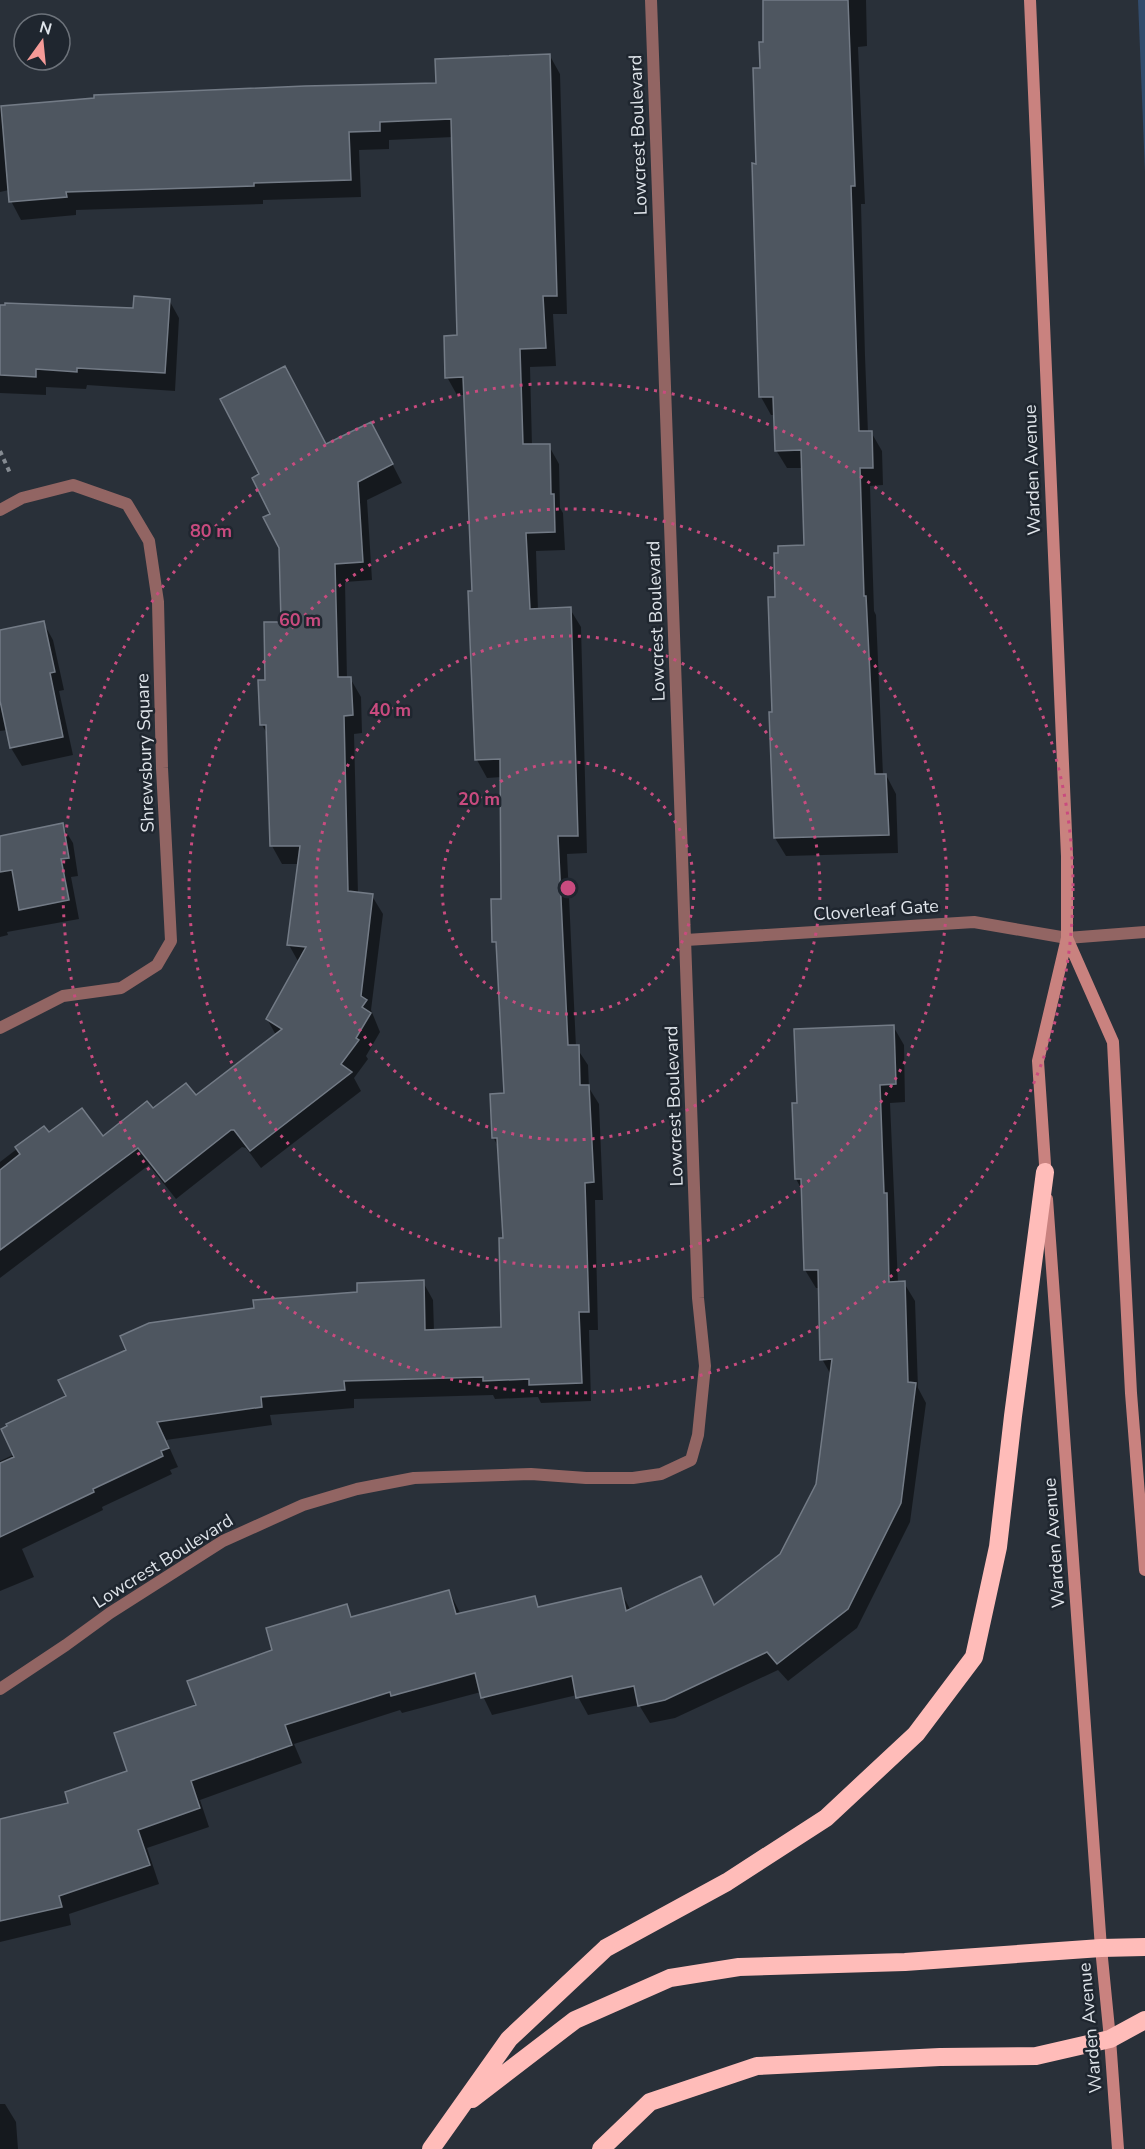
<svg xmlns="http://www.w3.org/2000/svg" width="1145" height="2149" font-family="'Nunito Sans',sans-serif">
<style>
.green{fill:#324c6d}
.shadow{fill:#0007}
.building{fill:#4e5660;stroke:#737b86;stroke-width:1.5}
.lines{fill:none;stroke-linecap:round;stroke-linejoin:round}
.path{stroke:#858b92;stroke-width:4;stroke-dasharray:4.5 4.5;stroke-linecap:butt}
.street{stroke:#926563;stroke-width:12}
.secondary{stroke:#c9827f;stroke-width:12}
.highway{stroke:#ffbcb9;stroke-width:18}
.ring{fill:none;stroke:#c94b7f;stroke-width:3;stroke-dasharray:3 6}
.labels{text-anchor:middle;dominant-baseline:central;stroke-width:5;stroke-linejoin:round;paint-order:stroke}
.street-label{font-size:18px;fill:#dfe4ea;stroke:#1f262f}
.centre{fill:#c94b7f;stroke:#1f262f;stroke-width:3}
.ring-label{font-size:18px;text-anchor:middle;font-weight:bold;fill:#c94b7f;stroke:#1f262f;stroke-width:5;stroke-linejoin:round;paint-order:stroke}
</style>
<rect width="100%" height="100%" fill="#293039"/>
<path class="green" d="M1138,0H1145V172Z"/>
<path class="shadow" d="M764,0H866L867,46L858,47L865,204H861L865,356L868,433L871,432L882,451L883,485L870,486L874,611L876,615L883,775H886L896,794L898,853L786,856L775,838L774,713L777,598L806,547L803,468H787L776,450L775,415H771L761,397L757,165L762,69L765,43Z
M550,56L560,74L567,314H553L556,366L530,367L532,446H549L559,464L560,508L563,513L565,550L536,551L538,610L570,609L581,627L587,853L567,854L576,1047L588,1065L589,1088L599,1104L603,1200H595L598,1330H589L591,1401L541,1403L538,1397L495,1399L493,1395L354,1399V1408L270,1415L272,1425L166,1440L178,1467L170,1470L172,1474L102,1507L103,1510L22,1549L34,1577L0,1591V1461L359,1293L423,1282L433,1300L434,1331L503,1329L504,1240L499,1148L493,1137L505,1095L497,948L494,941L503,901L502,777L487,778L477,760L473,593L466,395H457L447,377L459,336L453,137L389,140V149L359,150L361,197L263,200V204L76,210V215L21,220L11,201L9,190L0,192V108L95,99L437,84Z
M169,300L179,318L175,391L87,385L86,389L46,387V395L0,393V307L134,310Z
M381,442L402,483L367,500L372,580L345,582L347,679L350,678L361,697L362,733L354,734L358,894L372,896L383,914L371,1010L380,1032L366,1056L368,1059L354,1078L361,1091L261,1168L246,1148L242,1147L176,1199L149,1165L0,1278V1162L44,1128L49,1135L103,1138L153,1110L195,1098L276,1035L267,1019L299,963L289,945L299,864H282L272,846L268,735L262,725L266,681L282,623L280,547L272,514L326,446Z
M43,622L53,640L64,690L59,691L73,755L22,766L11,748L8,730L0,731V631Z
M62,825L73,843L78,876L71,877L79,919L7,932L8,935L0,937V837Z
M893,1026L904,1045L905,1102L890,1103L898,1283H904L915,1301L918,1388L926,1403L910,1522L857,1628L788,1681L778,1670L675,1718L650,1723L639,1705L588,1715L577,1695L492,1715L481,1692L402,1713L400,1710L294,1744L302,1763L200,1800L209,1827L147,1848L159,1884L69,1914L71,1925L0,1942V1820L70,1804L129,1772L198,1706L274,1650L346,1606L353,1618L449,1591L461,1615L534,1598L540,1608L620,1590L631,1611L700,1578L715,1606L782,1555L817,1484L831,1375L822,1359L820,1288H816L805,1270L802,1190L796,1179L799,1104Z
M0,2104H5L16,2122L18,2149H0Z"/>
<path class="building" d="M763,0H848L855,186H851L859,431H872L873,468H860L864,596H866L875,774H886L889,835L774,838L769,712H772L768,597H775L774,553H778V546L804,545L801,450L775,451L773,397H759L752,163L756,164L753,68H760L759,42H763Z
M550,54L557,296H543L546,348L520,349L523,444H550L551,494H554L555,532L526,533L530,609L571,607L578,836H558L568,1045H579L580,1085H589L594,1182L585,1183L589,1312H579L582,1383L529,1385V1379L483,1381V1377L344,1381L345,1390L261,1397L262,1407L157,1422L169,1448L161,1451L163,1456L93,1489L94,1492L0,1537V1463L14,1457L1,1429L7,1426L6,1424L66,1396L58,1380L126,1350L120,1336L149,1323L254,1308L253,1300L357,1292V1283L424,1280L425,1330L501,1327L499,1238H503L497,1138H492L490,1094L504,1093L496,942H492L491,899H501L500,759L475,760L470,641L468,591H472L463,377L445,378L444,336L457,335L451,119L380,122V131L349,132L351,180L254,183V186L66,192L67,197L9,202L1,106L94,98V95L305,86L436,83L435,59Z
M134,296L170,299L165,373L77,368V372L36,369V377L0,375V305H5V303L133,308Z
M285,366L326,444L371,422L393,464L358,482L363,562L335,564L338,677H351L353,715L344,716L348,891L373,894L361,996L367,1000L362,1007L371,1013L356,1038L359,1040L341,1064L352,1072L250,1151L234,1130H231L165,1182L138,1148L0,1250V1170L20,1154L15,1147L44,1126L49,1132L82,1108L103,1136L147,1101L153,1108L186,1083L196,1095L282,1029L266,1019L306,947L287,945L300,846H270L266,725H260L258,680H265L264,622H281L279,548L263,517L270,514L252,478L259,474L220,399Z
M44,621L55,672L50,673L63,737L10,748L0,701V630Z
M63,823L69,858L61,859L69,900L19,910L12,870L0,872V836Z
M894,1025L896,1084L880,1085L884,1193H887L889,1282L905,1281L908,1382L916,1383L901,1503L848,1609L777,1664L767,1652L665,1700L638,1706L634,1686L576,1698L572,1676L481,1698L475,1673L391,1696L390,1692L285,1725L292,1745L191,1781L200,1808L138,1830L150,1865L59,1896L62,1907L0,1921V1819L68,1803L65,1792L127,1771L114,1733L196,1705L187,1681L272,1650L266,1628L347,1604L351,1617L449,1590L456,1614L535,1596L538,1607L621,1588L626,1611L701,1576L714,1605L780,1554L816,1484L832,1359L820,1360L818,1270H804L801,1179H795L792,1103H797L794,1029Z"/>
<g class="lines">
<path class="path" d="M0,451L10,473"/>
<path class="street" d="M0,510L22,498L73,485L127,504L149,541L158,602L162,768L171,941L157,965L121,988L63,996L0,1028
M686,940L974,922L1067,938L1145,932
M0,1689L66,1645L110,1613L223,1541L303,1505L357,1489L414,1478L531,1474L586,1478H633L661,1474L691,1460L698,1435L705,1366L698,1298L651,0"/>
<path class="secondary" d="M1030,0L1067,856V938L1038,1061L1046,1179
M1067,938L1113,1042L1131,1393L1145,1570
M1047,1199L1101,1948L1110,2039L1118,2149"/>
<path class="highway" d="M472,2099L575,2020L670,1978L739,1967L905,1962L1101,1948L1145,1947
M431,2149L509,2039L606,1948L727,1882L826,1818L916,1734L974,1657L998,1547L1013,1416L1045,1172
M601,2149L650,2102L757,2066L940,2057L1036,2056L1110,2039L1145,2020"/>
</g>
<g class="ring">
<circle cx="568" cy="888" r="126"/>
<circle cx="568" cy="888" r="252"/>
<circle cx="568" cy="888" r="379"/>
<circle cx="568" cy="888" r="505"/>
</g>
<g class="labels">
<g class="street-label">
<text transform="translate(638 135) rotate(-92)">Lowcrest Boulevard</text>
<text transform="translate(1032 470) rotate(-92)">Warden Avenue</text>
<text transform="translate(656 621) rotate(-92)">Lowcrest Boulevard</text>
<text transform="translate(145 753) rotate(-92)">Shrewsbury Square</text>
<text transform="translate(876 910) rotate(-4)">Cloverleaf Gate</text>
<text transform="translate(674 1106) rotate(-92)">Lowcrest Boulevard</text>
<text transform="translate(1054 1543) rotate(-94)">Warden Avenue</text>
<text transform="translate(163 1561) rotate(-32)">Lowcrest Boulevard</text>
<text transform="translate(1090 2028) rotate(-95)">Warden Avenue</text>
</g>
</g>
<circle cx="568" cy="888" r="9" class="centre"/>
<g class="ring-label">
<text x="211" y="537">80 m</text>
<text x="300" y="626">60 m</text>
<text x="390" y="716">40 m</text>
<text x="479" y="805">20 m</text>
</g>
<g transform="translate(42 42) rotate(15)"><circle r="28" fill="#1f262f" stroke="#6c727a" stroke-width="1.5"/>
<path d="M0-4.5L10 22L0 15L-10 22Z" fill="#f59b98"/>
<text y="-9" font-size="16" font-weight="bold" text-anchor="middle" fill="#dfe4ea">N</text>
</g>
</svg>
